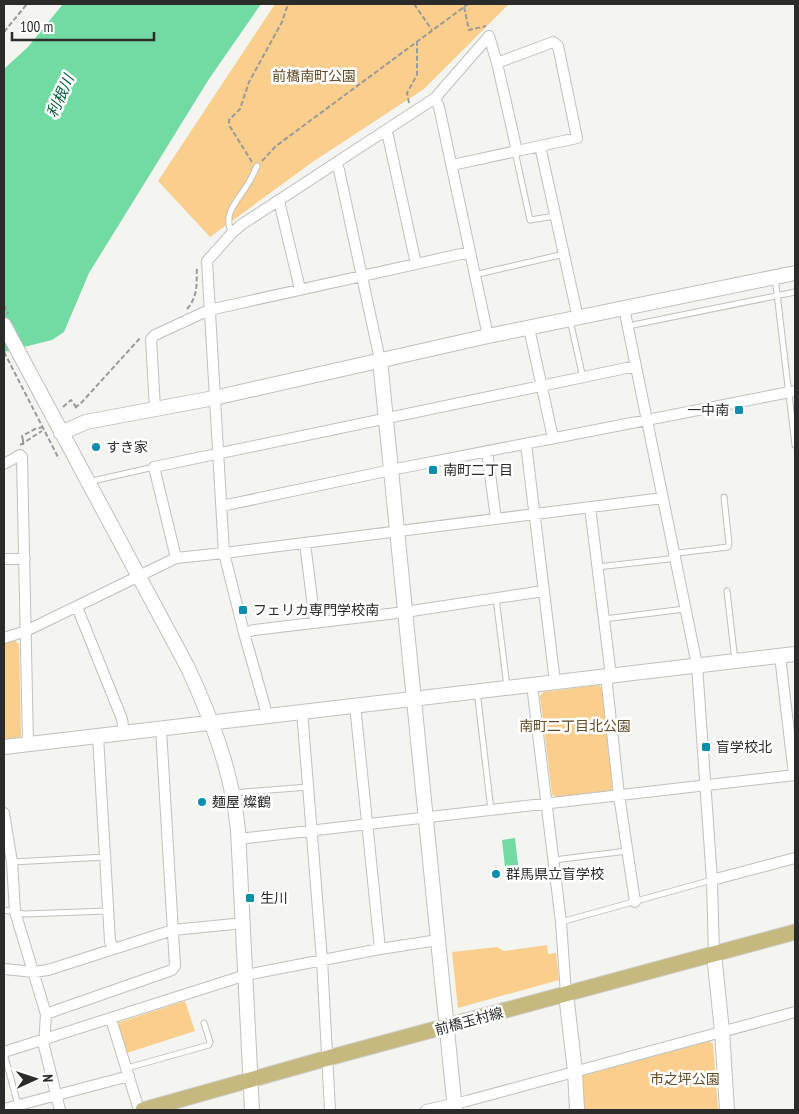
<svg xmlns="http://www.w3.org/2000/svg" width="799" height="1114" font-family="'PT Sans Narrow','Noto Sans JP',sans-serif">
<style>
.green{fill:#face8d}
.water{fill:#72daa3}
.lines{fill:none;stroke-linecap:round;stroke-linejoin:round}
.lane-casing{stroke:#c0c1bd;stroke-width:7}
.street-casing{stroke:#c0c1bd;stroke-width:12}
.secondary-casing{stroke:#c0c1bd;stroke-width:16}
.primary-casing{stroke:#d0d0d0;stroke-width:17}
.path{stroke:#9a9a97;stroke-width:2;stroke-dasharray:5 2.5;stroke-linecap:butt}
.lane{stroke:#fff;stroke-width:5}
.street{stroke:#fff;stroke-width:10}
.secondary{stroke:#fff;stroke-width:14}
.primary{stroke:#c5b980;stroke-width:15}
.path-bridge{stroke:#9a9a97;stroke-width:2;stroke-dasharray:5 2.5;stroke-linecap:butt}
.poi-dot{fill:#058dac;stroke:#fff;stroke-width:2}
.labels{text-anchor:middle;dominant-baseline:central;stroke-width:5;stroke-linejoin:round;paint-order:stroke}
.park-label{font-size:14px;fill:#644c27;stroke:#fff}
.poi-label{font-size:14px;fill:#2b2b29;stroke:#fff;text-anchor:start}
.street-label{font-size:14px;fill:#2b2b29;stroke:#fff}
.water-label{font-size:15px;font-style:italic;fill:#065b39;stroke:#fff}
</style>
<rect width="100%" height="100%" fill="#f4f5f0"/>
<path class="green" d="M275,4H509L424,89L314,161L210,237L158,181Z
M14,640L19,644L21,736L17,740L4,742V643Z
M599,685L603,690L614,787L610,791L557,798L552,794L540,696L543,692Z
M547,945L548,954L556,953L559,980L458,1008L452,952L497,947L504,951Z
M185,1001L195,1031L127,1053L117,1023Z
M710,1041L713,1044L718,1110H581L582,1076Z"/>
<path class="water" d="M63,4H261L209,79L89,273L64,332L52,340L4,352V69L28,47Z
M515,838L519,874L506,876L502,840Z"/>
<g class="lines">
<g class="lane-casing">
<path id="lane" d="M517,151L516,156L530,220L555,216
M232,233C222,215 237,201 246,187C250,181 254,173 257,166
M474,275L564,254
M775,277L795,445
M570,320L583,378
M628,326L795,292
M88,482L154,467
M597,567L669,559L678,553L728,547L729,544L724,497
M727,591L735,661
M496,598L507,687
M604,619L685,609
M477,691L491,810
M234,794L244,792L308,787
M554,860L627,851
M12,862L105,857
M4,910L24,914L108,911
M561,922L712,880
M4,1053L18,1105
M127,1068L209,1045L210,1042L204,1023"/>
</g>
<g class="street-casing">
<path id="street" d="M435,98L439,107L488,336
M384,132L388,136L416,264
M540,146L578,318
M336,163L339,170L380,360
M452,165L517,151
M279,201L300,289
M624,308L697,665L712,880L714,954
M529,328L553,438
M155,408L151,339L155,335L209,310L470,252
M526,444L555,682
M487,451L496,519
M4,464L20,455L22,457L28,744
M222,506L391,470L795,391
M590,507L610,668L607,685L619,795L635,902
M305,543L315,623
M176,558L154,467L636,366
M4,559H25
M77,607L122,719L124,733
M244,633L254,630L405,612L543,591
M4,638L26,631L176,558L224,553L663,498
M780,656L794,775
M532,685L561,922L566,994
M355,705L380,949
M302,711L322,960L330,1110
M266,715L265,707L244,633L224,553L207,261L232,233L241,225L435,98L489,36L497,63L517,151L577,138L558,46L553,42L497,63
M98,736L110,941L113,949
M4,813L12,862L15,912L46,1014L44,1046L60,1110
M239,839L795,775
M712,880L795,858
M4,969L34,972L48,970L173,930L244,923
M46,1014L172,970L175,966L161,729
M111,1019L139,1110
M4,1052L246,975L380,949L438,940
M4,1109L129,1076
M426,1110L467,1101L795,1012"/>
</g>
<g class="secondary-casing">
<path id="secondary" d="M4,325L188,668C212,720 232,772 238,830L252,1110
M380,360L455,1110
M61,433L86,422L214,398L488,336L795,273
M4,747L795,654
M714,954L722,1031L727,1110
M566,994L575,1071L577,1110"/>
</g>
<g class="primary-casing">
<path id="primary" d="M143,1110L328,1058L795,932"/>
</g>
<path class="path" d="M414,4L432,30
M464,7L469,30L486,26
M4,32L27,4
M409,103L407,93L417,75V41
M262,161L276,146L468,4
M252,162L229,125V120L240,109L249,82L282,22L288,4
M4,305L8,314
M187,309C199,295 196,283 197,267
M4,352L59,459
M63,407L71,400L76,407
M75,408L82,402L141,337
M23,440L22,436L35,429L43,427
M20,445L42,431"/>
<use href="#lane" class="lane"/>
<use href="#street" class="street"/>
<use href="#secondary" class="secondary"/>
<use href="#primary" class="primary"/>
<path class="path-bridge" d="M23,440V447"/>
</g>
<g class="poi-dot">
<rect x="734" y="405" width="10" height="10" rx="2.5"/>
<circle cx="96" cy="447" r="5"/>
<rect x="428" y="465" width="10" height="10" rx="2.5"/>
<rect x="238" y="605" width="10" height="10" rx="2.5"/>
<rect x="701" y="742" width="10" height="10" rx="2.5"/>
<circle cx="202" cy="802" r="5"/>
<circle cx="496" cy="874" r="5"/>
<rect x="245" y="893" width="10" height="10" rx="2.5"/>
</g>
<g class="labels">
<g class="park-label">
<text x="314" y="76">前橋南町公園</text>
<text x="575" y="726">南町二丁目北公園</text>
<text x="685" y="1079">市之坪公園</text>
</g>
<g class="poi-label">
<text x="729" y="410" text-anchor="end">一中南</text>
<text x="106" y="447">すき家</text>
<text x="443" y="470">南町二丁目</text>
<text x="253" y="610">フェリカ専門学校南</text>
<text x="716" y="747">盲学校北</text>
<text x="212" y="802">麺屋 燦鶴</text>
<text x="506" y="874">群馬県立盲学校</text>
<text x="260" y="898">生川</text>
</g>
<g class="street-label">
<text transform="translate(469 1021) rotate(-15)">前橋玉村線</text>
</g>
<g class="water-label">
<text transform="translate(60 96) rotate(-66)">利根川</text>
</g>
</g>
<rect width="799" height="1114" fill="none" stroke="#2b2b29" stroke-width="10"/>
<g transform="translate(35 1079) rotate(87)" stroke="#ffffff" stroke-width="4" paint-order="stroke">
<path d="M0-4L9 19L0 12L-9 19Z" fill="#2b2b29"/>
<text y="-8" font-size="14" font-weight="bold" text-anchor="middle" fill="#2b2b29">N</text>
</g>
<path d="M12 32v8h142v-8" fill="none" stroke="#2b2b29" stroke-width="2.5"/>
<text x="20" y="32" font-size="15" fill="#2b2b29" stroke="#ffffff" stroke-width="4" paint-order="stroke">100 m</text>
</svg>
